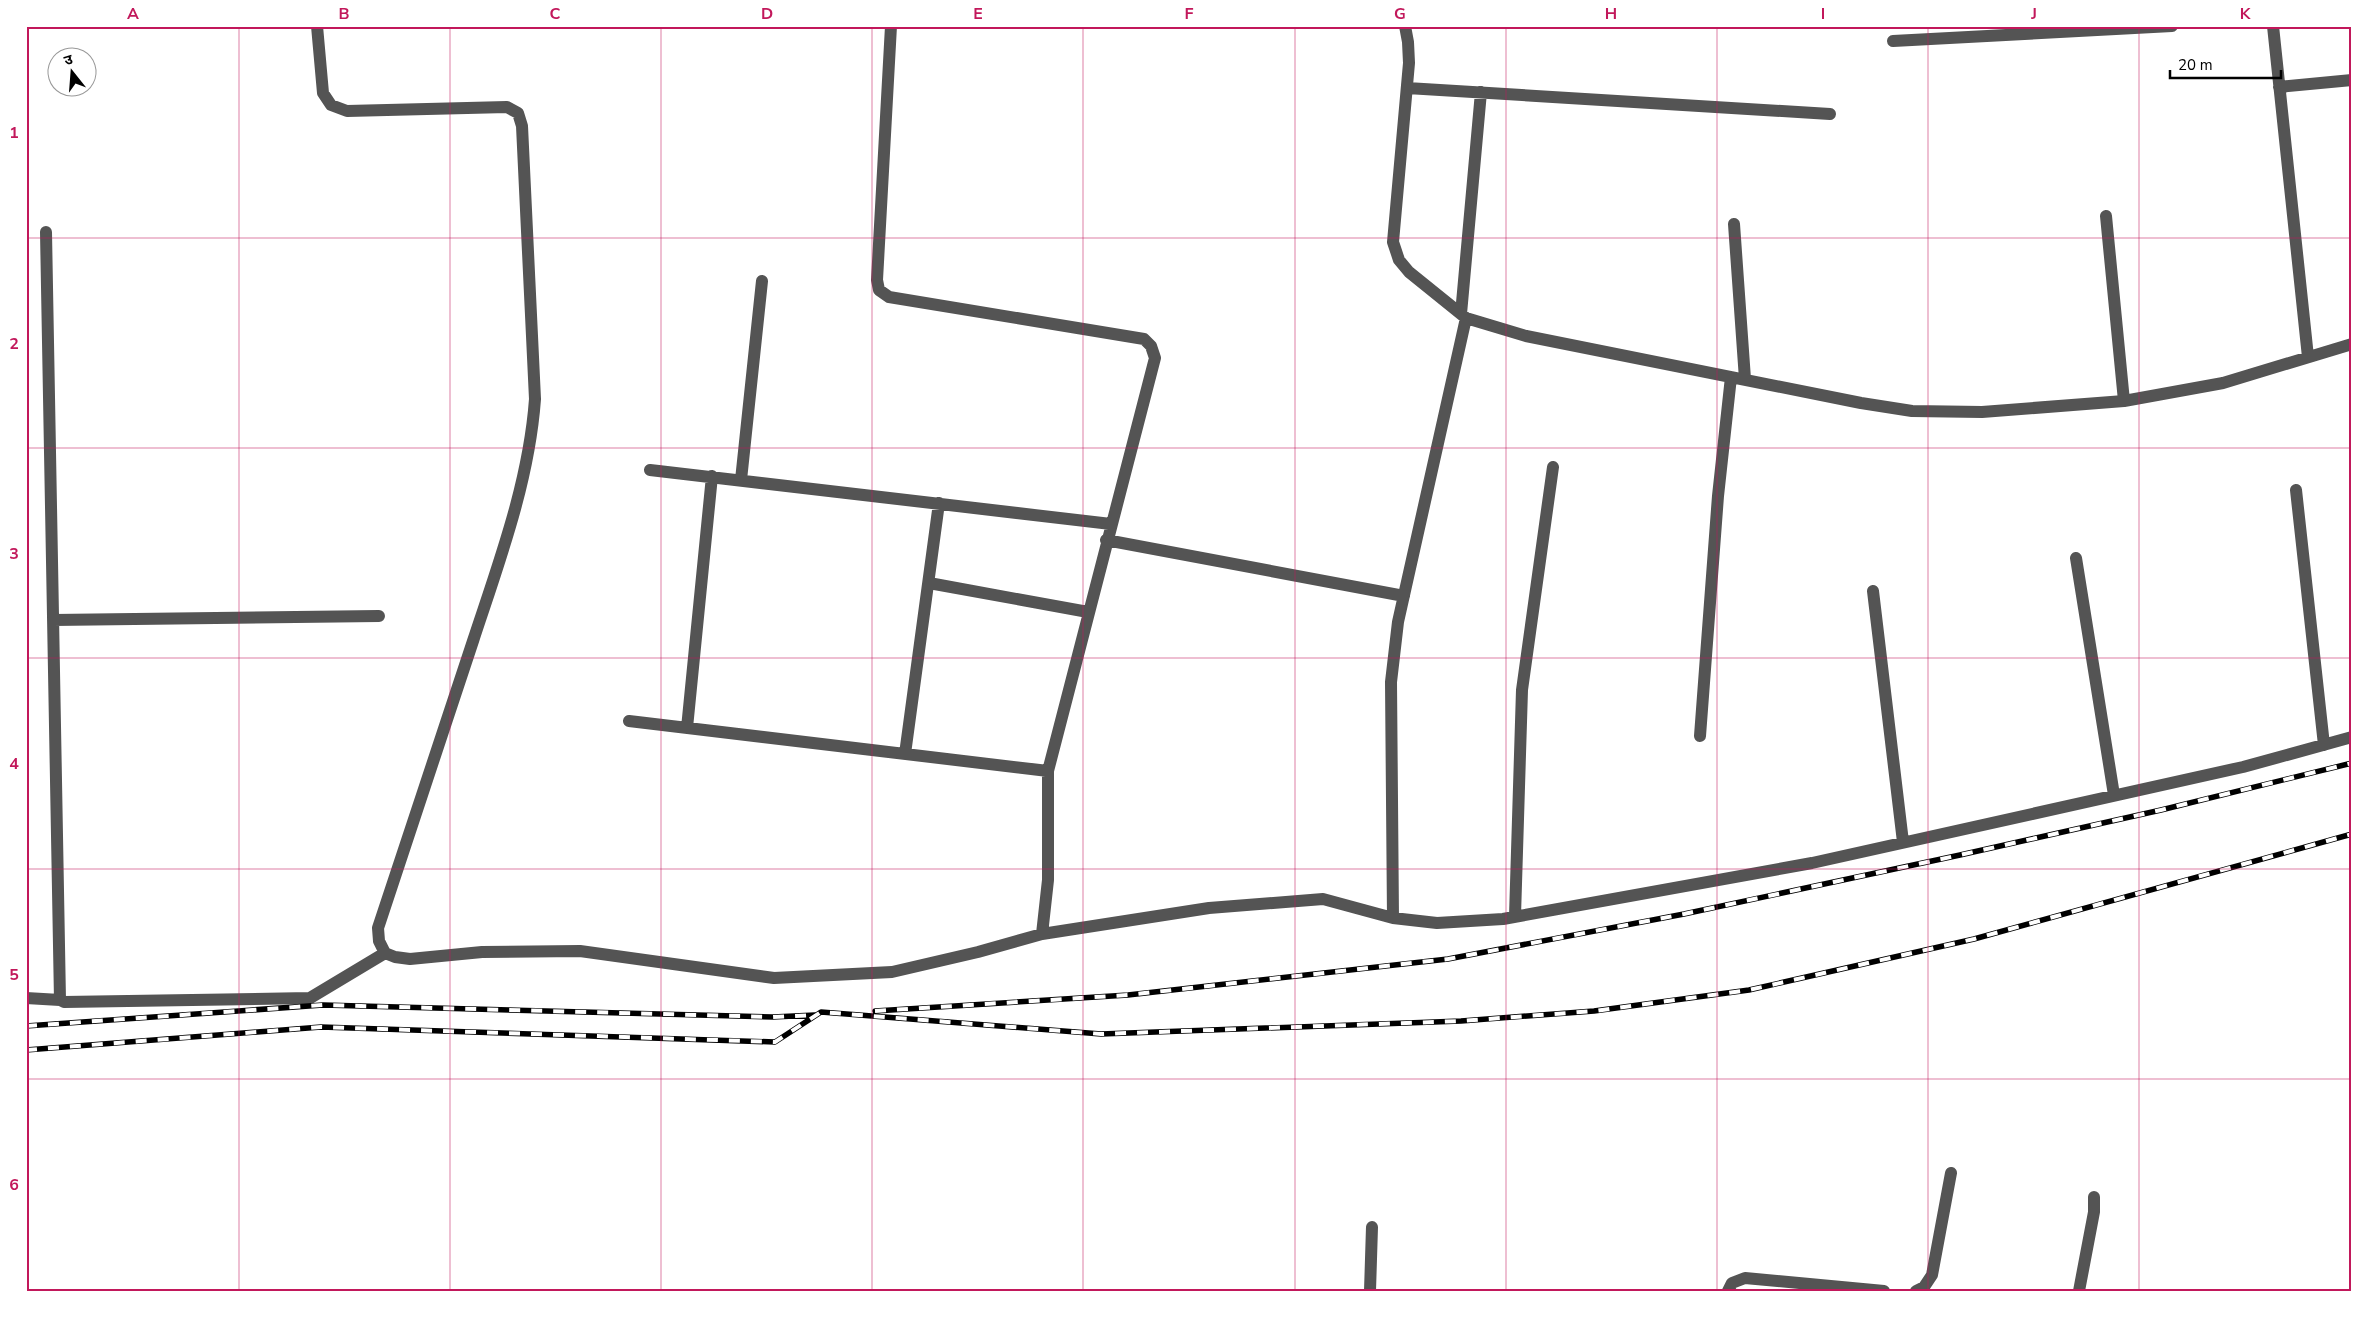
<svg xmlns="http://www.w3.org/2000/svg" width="2378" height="1317" font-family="'Nunito Sans','Noto Sans Devanagari',sans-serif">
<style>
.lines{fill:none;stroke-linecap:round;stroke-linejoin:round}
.minor{stroke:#545454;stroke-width:12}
.rail-casing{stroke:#000;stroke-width:5.5}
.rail{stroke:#fff;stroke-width:4;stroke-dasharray:11;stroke-linecap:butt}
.grid{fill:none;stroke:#c2185b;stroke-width:1;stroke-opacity:0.55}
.neatline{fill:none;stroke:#c2185b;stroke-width:2}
.grid-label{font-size:16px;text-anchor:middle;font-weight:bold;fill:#c2185b}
</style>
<rect width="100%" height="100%" fill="#fff"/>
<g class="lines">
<path class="minor" d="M317,26L323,93L331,105L347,111L507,107L518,113L522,126L535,399C529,482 499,562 473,641C441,736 410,832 378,928L379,941L385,953L395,957L410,959L482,952L580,951L774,978L892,972L978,952L1042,934L1209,908L1323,899L1393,918L1437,923L1503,919L1812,863L2243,767L2352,737
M891,26L877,280L879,290L889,297L1144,339L1151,346L1155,358L1048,771
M1405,26L1408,42L1409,63L1393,242L1399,260L1409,272L1466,318L1526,336L1861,403L1912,411L1982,412L2124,401L2223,383L2352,344
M2273,26L2308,357
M1893,41L2172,26
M2279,87L2352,80
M1407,88L1830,114
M2106,216L2124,401
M1734,224L1745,379
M46,232L60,1000L64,1002L310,998L385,953
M1461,314L1481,92
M650,470L1111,524
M741,480L762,281
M2296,490L2324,745
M1106,540L1404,596
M2076,558L2114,795
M929,583L1088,612
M1873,591L1903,842
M53,620L379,616
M629,721L1048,771V880L1042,934
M687,728L712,476
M1700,736L1718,496L1731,377
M905,754L939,503
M1515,916L1522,690L1553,467
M1393,918L1391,682L1398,622L1466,318
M26,998L60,1000
M1370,1291L1372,1227
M1728,1291L1732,1283L1745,1278L1884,1291
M1916,1291L1924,1287L1932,1275L1951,1173
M2079,1291L2094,1212V1197"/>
<g class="rail-casing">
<path id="rail" d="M875,1011L1128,995L1448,959L1684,914L1960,855L2161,810L2352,763
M26,1026L323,1005L773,1017L815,1015
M26,1050L321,1027L775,1042L821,1012L1101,1034L1461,1021L1594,1011L1749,990L1974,939L2352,834"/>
</g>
<use href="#rail" class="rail"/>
</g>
<path class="grid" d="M239,26V1291M450,26V1291M661,26V1291M872,26V1291M1083,26V1291M1295,26V1291M1506,26V1291M1717,26V1291M1928,26V1291M2139,26V1291M26,238H2352M26,448H2352M26,658H2352M26,869H2352M26,1079H2352"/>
<rect width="2378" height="1317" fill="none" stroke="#ffffff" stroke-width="55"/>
<g transform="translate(72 72) rotate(343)"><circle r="24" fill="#ffffff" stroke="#999999"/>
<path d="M0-4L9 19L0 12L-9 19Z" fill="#000000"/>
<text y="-8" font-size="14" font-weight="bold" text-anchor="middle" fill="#000000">उ</text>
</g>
<path d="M2170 70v8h111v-8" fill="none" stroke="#000000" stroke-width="2.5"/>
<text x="2178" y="70" font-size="15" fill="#000000" stroke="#ffffff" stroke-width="4" paint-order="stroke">20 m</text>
<rect x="28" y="28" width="2322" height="1262" class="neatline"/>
<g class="grid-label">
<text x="133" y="19">A</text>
<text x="344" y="19">B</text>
<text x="555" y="19">C</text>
<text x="767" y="19">D</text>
<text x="978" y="19">E</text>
<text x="1189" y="19">F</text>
<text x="1400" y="19">G</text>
<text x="1611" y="19">H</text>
<text x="1823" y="19">I</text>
<text x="2034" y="19">J</text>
<text x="2245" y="19">K</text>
<text x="14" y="138">1</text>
<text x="14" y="349">2</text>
<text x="14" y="559">3</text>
<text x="14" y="769">4</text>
<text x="14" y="980">5</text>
<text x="14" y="1190">6</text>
</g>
</svg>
